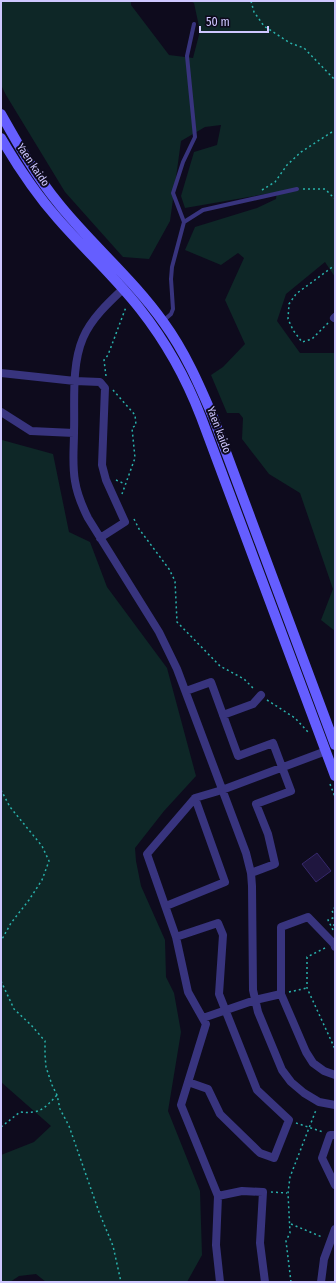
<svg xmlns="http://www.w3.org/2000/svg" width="336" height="1283" font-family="'Fira Sans Condensed',sans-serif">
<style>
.green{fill:#0e2727}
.building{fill:#1f163f;stroke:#36286b}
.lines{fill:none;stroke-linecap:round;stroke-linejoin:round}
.path{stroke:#29b1ab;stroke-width:1.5;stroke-dasharray:2 3;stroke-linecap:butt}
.lane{stroke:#38347e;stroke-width:4}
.street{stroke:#38347e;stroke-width:8}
.secondary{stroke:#655eff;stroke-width:10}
.labels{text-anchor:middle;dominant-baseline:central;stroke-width:4;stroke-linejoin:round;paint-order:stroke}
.street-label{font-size:11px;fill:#cec7ff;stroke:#0e0b1d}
</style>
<rect width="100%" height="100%" fill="#0e0b1d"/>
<path class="green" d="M1,1H131V5L169,55L193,58L200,31L194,3L190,1H335V277L325,262L286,294L277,321L300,353H335V631L321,620L333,589L300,493L269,474L242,439L243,418L239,413H227L211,375L223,367L245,344L225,300L244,258L238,253L221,265L185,250L195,227L257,208L276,199L277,192L185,208L181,196L194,152L217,145L221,125L205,127L181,141L170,221L149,259L123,257L65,192L6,95L1,85Z
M1,438L2,440L53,454L69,532L90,542L107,587L167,668L196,776L164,811L135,848L136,861L141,886L165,940L166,977L174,993L181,1032L168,1111L200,1191L202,1255L187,1282H46L36,1274L19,1276L10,1282H1V1155L34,1142L51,1126L1,1082Z"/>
<path class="building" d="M317,853L331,871L316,882L302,864Z"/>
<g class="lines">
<path class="path" d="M251,1L254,12L264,26L290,43L304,48L335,80
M303,189H325L335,199
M262,190L275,182L287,165L301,152L335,130
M328,323L312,339L302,342L293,330L288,319L289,304L296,294L335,265
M106,376L104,360L108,355L126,307
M113,390L135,415L136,425L132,428L135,458L122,494
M116,480L125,484
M134,519L139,529L169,569L175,581L177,622L220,666L244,679L255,690
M267,700L295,718L308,732
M330,784L335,797
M1,790L10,807L42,846L49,861L42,880L29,900L11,923L1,941
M335,907L332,911L335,916
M335,925H333L335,929
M333,930L328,920L335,917
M325,948L307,957V988L335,1049
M1,981L14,1009L31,1025L45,1041V1055L46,1067L52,1085L57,1095L60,1109L69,1126L99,1212L113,1246L121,1282
M289,992L307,988
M296,1123L323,1132
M1,1127L20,1112C40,1114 44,1109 57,1095
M271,1192L287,1193
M291,1224L322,1237
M291,1282L286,1241L290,1233L288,1193L290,1177L316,1110"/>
<path class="lane" d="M184,222L203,210L297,189
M163,321L171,314L173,309L171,279L172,267L184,222L173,193L183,162L195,137L187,56L194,24"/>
<path class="street" d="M123,289C108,303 91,319 83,338C71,366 75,403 74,432C74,448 72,464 75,481C77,494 82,506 88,518L159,632L177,669L246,853L251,873L252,886L253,990L258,1012L282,1070L291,1082L304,1093L319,1102L335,1105
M334,318L335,317
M1,373L75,381L100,382L105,388L102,465L106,480L125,522L100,538
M1,412L31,431L74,433
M186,691L211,682L238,756L273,743L291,791L256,804L268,834L275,864L251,873
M223,715L253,704L261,695
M166,906L225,882L195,798
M176,937L218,923L223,935L219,994L257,1090L289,1120L274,1158L260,1153L220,1114L208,1089L188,1082
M335,947L334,944L308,917L281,927V994L306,1052L313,1063L324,1071L335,1075
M203,1018L255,1000L281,994
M335,1135H330L322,1158L335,1185
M218,1196L242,1191L263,1192L260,1243L265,1282
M220,1282L216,1245L218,1196L181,1105L206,1024L188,992L176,937L147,854L195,798L222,790L326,751
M321,1282L324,1259L335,1229"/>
<path class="secondary" d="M1,114C19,146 36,176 59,204C92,245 133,279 164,323C185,352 199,384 213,417L335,745
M1,138C18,167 36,194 58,219C85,250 115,277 140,309C166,342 186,378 201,417L335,776"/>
</g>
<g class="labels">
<g class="street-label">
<text transform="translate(33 165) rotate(56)">Yaen kaido</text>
<text transform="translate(219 430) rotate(69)">Yaen kaido</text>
</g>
</g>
<rect width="336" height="1283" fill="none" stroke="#cec7ff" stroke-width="4"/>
<path d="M200 26v6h68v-6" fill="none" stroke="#cec7ff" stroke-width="2"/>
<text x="206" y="26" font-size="12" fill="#cec7ff" stroke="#0e0b1d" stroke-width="3" paint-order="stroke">50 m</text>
</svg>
